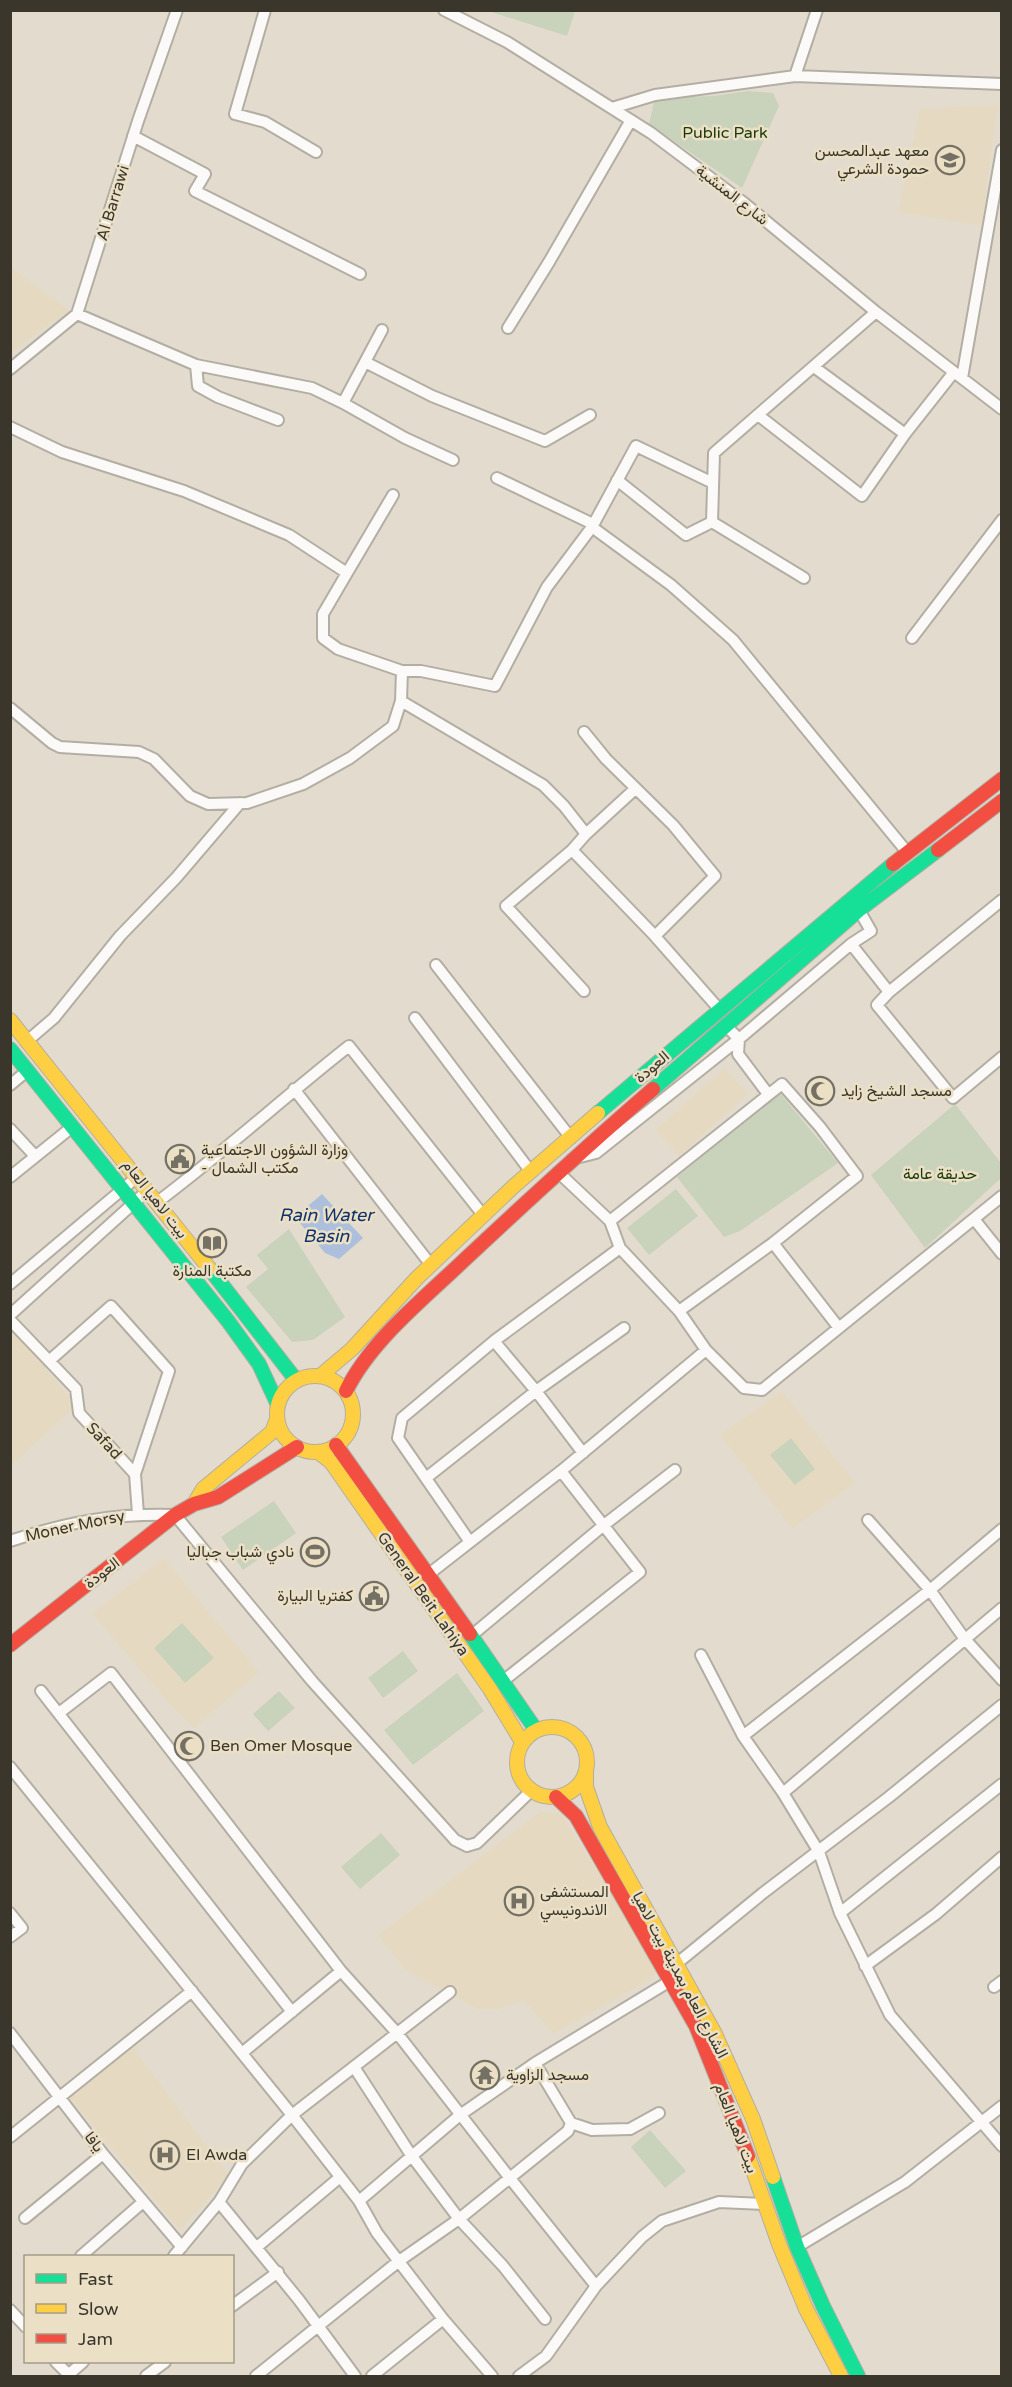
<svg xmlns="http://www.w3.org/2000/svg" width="1012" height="2387" font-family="'Varela Round',Vazirmatn,sans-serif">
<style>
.built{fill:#e5dac1}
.green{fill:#c9d2bb}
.water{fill:#acbfdd}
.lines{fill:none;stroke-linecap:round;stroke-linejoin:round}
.street-casing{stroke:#b3aea3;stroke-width:14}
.fast-casing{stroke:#b3aea3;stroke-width:16}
.slow-casing{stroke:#b3aea3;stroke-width:16}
.jam-casing{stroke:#b3aea3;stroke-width:16}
.street{stroke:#fbfaf8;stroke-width:10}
.fast{stroke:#16e098;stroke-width:14}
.slow{stroke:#ffcf43;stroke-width:14}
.jam{stroke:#f24e42;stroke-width:14}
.labels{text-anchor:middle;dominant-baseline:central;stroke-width:5;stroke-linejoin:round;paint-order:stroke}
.park-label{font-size:16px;fill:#183a07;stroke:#ebe0c6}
.poi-label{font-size:16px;fill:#3a362b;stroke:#ebe0c6;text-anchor:start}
.street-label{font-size:16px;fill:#3a362b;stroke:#ebe0c6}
.water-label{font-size:18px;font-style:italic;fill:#10336c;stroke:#ebe0c6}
</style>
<rect width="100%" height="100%" fill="#e3dcce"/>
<path class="built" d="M998,105L981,226L898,212L920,109Z
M10,267L69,310L11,353H10Z
M725,1068L748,1094L679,1156L655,1130Z
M11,1325L76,1406L11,1466Z
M782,1391L855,1483L792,1529L720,1435Z
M164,1558L259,1672L195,1728L177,1712L92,1614Z
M540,1812L561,1814L656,1964L657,1970L652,1979L553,2034L524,2001L499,2009H477L406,1970L378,1935Z
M131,2045L229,2176L180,2230L66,2094Z"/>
<path class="green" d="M488,11L575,10V11L567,36Z
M748,91L773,93L779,106L742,188L649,124L655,98L713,96Z
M779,1092L838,1163L740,1231L724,1237L677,1177Z
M955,1104L1001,1163V1178L925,1248L871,1175Z
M676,1189L698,1216L649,1255L627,1228Z
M289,1229L345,1317L313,1340L292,1342L246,1287L268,1269L257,1255Z
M791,1438L815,1469L795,1485L770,1455Z
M274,1501L296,1533L243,1570L221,1537Z
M182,1623L214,1658L185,1683L154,1648Z
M403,1651L418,1671L383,1698L368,1678Z
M457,1673L484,1711L413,1765L384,1730Z
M279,1691L295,1708L268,1731L253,1714Z
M381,1833L400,1855L360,1889L341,1867Z
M650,2130L686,2171L665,2188L631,2147Z"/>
<path class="water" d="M322,1194L363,1238L339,1259L325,1253L295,1217Z"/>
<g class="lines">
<g class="street-casing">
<path id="street" d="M265,10L235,114L265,122L316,152
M444,10L507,42L651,133L744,203L876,312L1002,409
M795,76L817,10
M612,108L655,95L795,76L1002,84
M133,136L205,174L195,191L360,274
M77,314L196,365L198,386L218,397L278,420
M508,328L549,262L631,120
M365,362L432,396L545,441L590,415
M196,365L312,388L343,403L382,330
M814,367L905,434
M10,369L77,314L138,121L177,10
M962,378L1002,150
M343,403L405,438L453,460
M758,415L862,496L905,434L954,372
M10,427L62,452L184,491L289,535L347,573L323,614V638L338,649L402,671H421L495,686L547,587L592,527L636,446L713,483
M497,478L593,524
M617,480L686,535L712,522
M592,527L671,585L733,640L907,852
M347,573L393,495
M804,578L712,522L714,453L876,312
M912,638L1002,520
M402,671L401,701L543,785L564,806L586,834
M10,708L52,743L60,747L139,752L154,759L190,796L208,804L247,803L303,784L350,758L393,726L401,701
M584,732L606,759L673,825L715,876L655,936
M572,850L653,934L719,1009
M859,910L871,931L851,944L889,992L877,1005L953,1098L1002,1057
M436,965L571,1138
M584,991L506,906L572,850L586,834L635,789
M889,992L1002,900
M415,1018L531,1172
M725,1025L739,1039L738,1054L768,1094
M26,1042L54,1018L120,936L176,878L240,803
M10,1085L27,1071
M294,1089L431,1265
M10,1129L35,1156
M572,1159L596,1153L739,1039L851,944
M558,1172L610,1221L620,1248L679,1311L706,1350L744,1388L762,1390L1002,1196
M10,1177L72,1127
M156,1203C223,1153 283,1098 349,1046L483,1215
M974,1219L1002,1254
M610,1221L782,1084L820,1127L857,1176L773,1243L679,1311
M773,1243L839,1328
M10,1284L137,1177
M10,1315L147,1191
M10,1320L76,1389L79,1413L135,1474L138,1514
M494,1341L536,1391L583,1453
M49,1361L111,1306L169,1371L135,1474
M426,1478L536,1391L624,1328
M868,1520L930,1590L964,1638L1002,1680
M10,1541C68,1522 115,1513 175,1515L312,1681L455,1840L467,1846L477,1843L531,1791
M470,1542L398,1438L402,1418L494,1341L620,1248
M429,1574L561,1471L706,1350
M1002,1608L783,1793L819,1852L840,1913L890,2015L1002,2146
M471,1636L604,1525L675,1470
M701,1655L743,1736L783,1793
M503,1681L640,1572L561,1471
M41,1691L292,2012
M59,1713L111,1673L341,1971L397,2033L509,2177L596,2286
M743,1736L930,1590L1002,1529
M10,1767L292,2115L359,2201L377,2233L443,2319L492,2376
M10,1913L22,1928L10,1937
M840,1913L1002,1784
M675,1965L763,1893L889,1797L1002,1705
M865,1966L936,1914L1002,1857
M994,1987L1002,1981
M10,2033L103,2154L182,2247
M242,2053L341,1971
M535,2063L571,2123L592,2130L630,2129L659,2113
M354,2067L411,2155L459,2219L503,2266L545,2319
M10,2137L192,1991
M359,2201L460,2115L535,2063L670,1981
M219,2202L299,2300L355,2376
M25,2218L103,2154
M257,2247L339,2178
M797,2247L905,2182L1002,2106
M81,2256L143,2202
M174,2256L219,2202L242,2164L292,2115L450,1992
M232,2306L278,2272
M10,2310L26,2327
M56,2362L69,2375
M67,2376L83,2362
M146,2376L165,2362
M256,2376L399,2261L459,2219L568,2131L571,2123
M372,2376L443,2319
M519,2376L546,2356L596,2286L642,2237L662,2221L719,2202L765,2204"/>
</g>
<g class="fast-casing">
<path id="fast" d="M10,1049L228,1321L259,1364L278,1405
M653,1089L859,910L938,850
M598,1113L893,864
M209,1268L296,1380
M470,1634L536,1730
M773,2177L797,2247L823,2306L858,2376"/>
</g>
<g class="slow-casing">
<path id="slow" d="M10,1020L209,1268
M277 1414a38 38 0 1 1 76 0a38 38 0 1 1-76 0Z
M320,1376L352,1349L417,1278L514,1186L598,1113
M318,1452L331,1462L490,1689L522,1742
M194,1504L203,1489L272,1432L277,1419
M517 1762a35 35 0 1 1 70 0a35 35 0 1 1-70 0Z
M586,1773V1787L600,1827L715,2034L753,2119L773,2177
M748,2156L779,2244L806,2309L841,2376"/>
</g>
<g class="jam-casing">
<path id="jam" d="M938,850L1002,801
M893,864L1002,779
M346,1391C370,1342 421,1301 461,1263C524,1204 587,1146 653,1089
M336,1445L470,1634
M10,1645L175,1515L194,1504L218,1497L297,1447
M556,1797L576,1816L696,2026L748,2156"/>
</g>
<use href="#street" class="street"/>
<use href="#fast" class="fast"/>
<use href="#slow" class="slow"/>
<use href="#jam" class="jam"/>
</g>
<defs>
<g id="university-ring" transform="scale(1.5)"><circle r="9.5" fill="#ebe0c6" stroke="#757064" stroke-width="1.5"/><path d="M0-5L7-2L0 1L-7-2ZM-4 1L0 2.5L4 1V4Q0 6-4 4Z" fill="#757064"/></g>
<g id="mosque-ring" transform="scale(1.5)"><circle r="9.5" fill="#ebe0c6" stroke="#757064" stroke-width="1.5"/><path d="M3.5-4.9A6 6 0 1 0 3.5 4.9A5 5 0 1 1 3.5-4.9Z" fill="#757064"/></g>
<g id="civic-ring" transform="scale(1.5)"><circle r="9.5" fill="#ebe0c6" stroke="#757064" stroke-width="1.5"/><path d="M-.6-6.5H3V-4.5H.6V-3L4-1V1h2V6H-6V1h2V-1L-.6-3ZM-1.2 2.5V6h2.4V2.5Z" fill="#757064"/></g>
<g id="library-ring" transform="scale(1.5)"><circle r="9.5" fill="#ebe0c6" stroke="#757064" stroke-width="1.5"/><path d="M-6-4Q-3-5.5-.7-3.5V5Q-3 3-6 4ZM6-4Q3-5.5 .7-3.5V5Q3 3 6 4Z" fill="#757064"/></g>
<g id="stadium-ring" transform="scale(1.5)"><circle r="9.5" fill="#ebe0c6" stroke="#757064" stroke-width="1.5"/><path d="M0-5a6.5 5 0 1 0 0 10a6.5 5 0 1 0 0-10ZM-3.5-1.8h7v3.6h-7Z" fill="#757064"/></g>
<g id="hospital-ring" transform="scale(1.5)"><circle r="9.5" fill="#ebe0c6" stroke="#757064" stroke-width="1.5"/><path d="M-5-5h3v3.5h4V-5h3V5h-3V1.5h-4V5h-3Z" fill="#757064"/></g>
<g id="temple-ring" transform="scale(1.5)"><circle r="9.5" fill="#ebe0c6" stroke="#757064" stroke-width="1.5"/><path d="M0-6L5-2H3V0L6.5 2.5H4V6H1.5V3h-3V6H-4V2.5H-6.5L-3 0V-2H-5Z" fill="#757064"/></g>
</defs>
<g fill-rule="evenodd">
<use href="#university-ring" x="950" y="160"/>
<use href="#mosque-ring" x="820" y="1091"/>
<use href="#civic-ring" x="180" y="1159"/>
<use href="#library-ring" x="212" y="1243"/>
<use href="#stadium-ring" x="315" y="1552"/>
<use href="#civic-ring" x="374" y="1596"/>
<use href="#mosque-ring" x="189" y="1746"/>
<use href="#hospital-ring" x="519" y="1901"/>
<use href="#temple-ring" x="485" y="2075"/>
<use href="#hospital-ring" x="165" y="2155"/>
</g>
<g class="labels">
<g class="park-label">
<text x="725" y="133">Public Park</text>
<text x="940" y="1174">حديقة عامة</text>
</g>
<g class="poi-label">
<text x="929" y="151" text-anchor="end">معهد عبدالمحسن<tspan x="929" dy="18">حمودة الشرعي</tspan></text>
<text x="841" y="1091">مسجد الشيخ زايد</text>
<text x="201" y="1150">وزارة الشؤون الاجتماعية<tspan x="201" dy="18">- مكتب الشمال</tspan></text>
<text x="212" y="1271" text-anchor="middle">مكتبة المنارة</text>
<text x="294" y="1552" text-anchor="end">نادي شباب جباليا</text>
<text x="353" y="1596" text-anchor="end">كفتريا البيارة</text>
<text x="210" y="1746">Ben Omer Mosque</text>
<text x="540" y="1892">المستشفى<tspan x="540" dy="18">الاندونيسي</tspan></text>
<text x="506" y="2075">مسجد الزاوية</text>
<text x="186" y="2155">El Awda</text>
</g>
<g class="street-label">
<text transform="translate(732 195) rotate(38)">شارع المنشية</text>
<text transform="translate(113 203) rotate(-73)">Al Barrawi</text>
<text transform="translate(652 1067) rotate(-41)">العودة</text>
<text transform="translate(155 1199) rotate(52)">بيت لاهيا العام</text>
<text transform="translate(104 1441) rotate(47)">Safad</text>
<text transform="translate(75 1526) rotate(-12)">Moner Morsy</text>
<text transform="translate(102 1573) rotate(-38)">العودة</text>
<text transform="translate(423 1594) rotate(55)">General Beit Lahiya</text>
<text transform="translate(680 1975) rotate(62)">الشارع العام بمدينة بيت لاهيا</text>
<text transform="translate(736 2128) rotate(69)">بيت لاهيا العام</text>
<text transform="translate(94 2142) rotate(53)">يافا</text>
</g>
<g class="water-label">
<text x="326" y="1215">Rain Water<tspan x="326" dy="21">Basin</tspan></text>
</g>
</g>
<rect width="1012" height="2387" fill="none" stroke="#3a362b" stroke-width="24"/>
<rect x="24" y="2255" width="210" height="108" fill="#ebe0c6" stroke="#a49c88" stroke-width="1.5"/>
<rect x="36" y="2274" width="30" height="9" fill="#16e098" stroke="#a49c88" stroke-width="1.5"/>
<text x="78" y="2285" font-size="18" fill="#3a362b">Fast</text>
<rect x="36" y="2304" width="30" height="9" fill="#ffcf43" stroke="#a49c88" stroke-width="1.5"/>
<text x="78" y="2315" font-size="18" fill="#3a362b">Slow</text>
<rect x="36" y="2334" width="30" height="9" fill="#f24e42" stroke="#a49c88" stroke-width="1.5"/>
<text x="78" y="2345" font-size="18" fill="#3a362b">Jam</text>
</svg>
